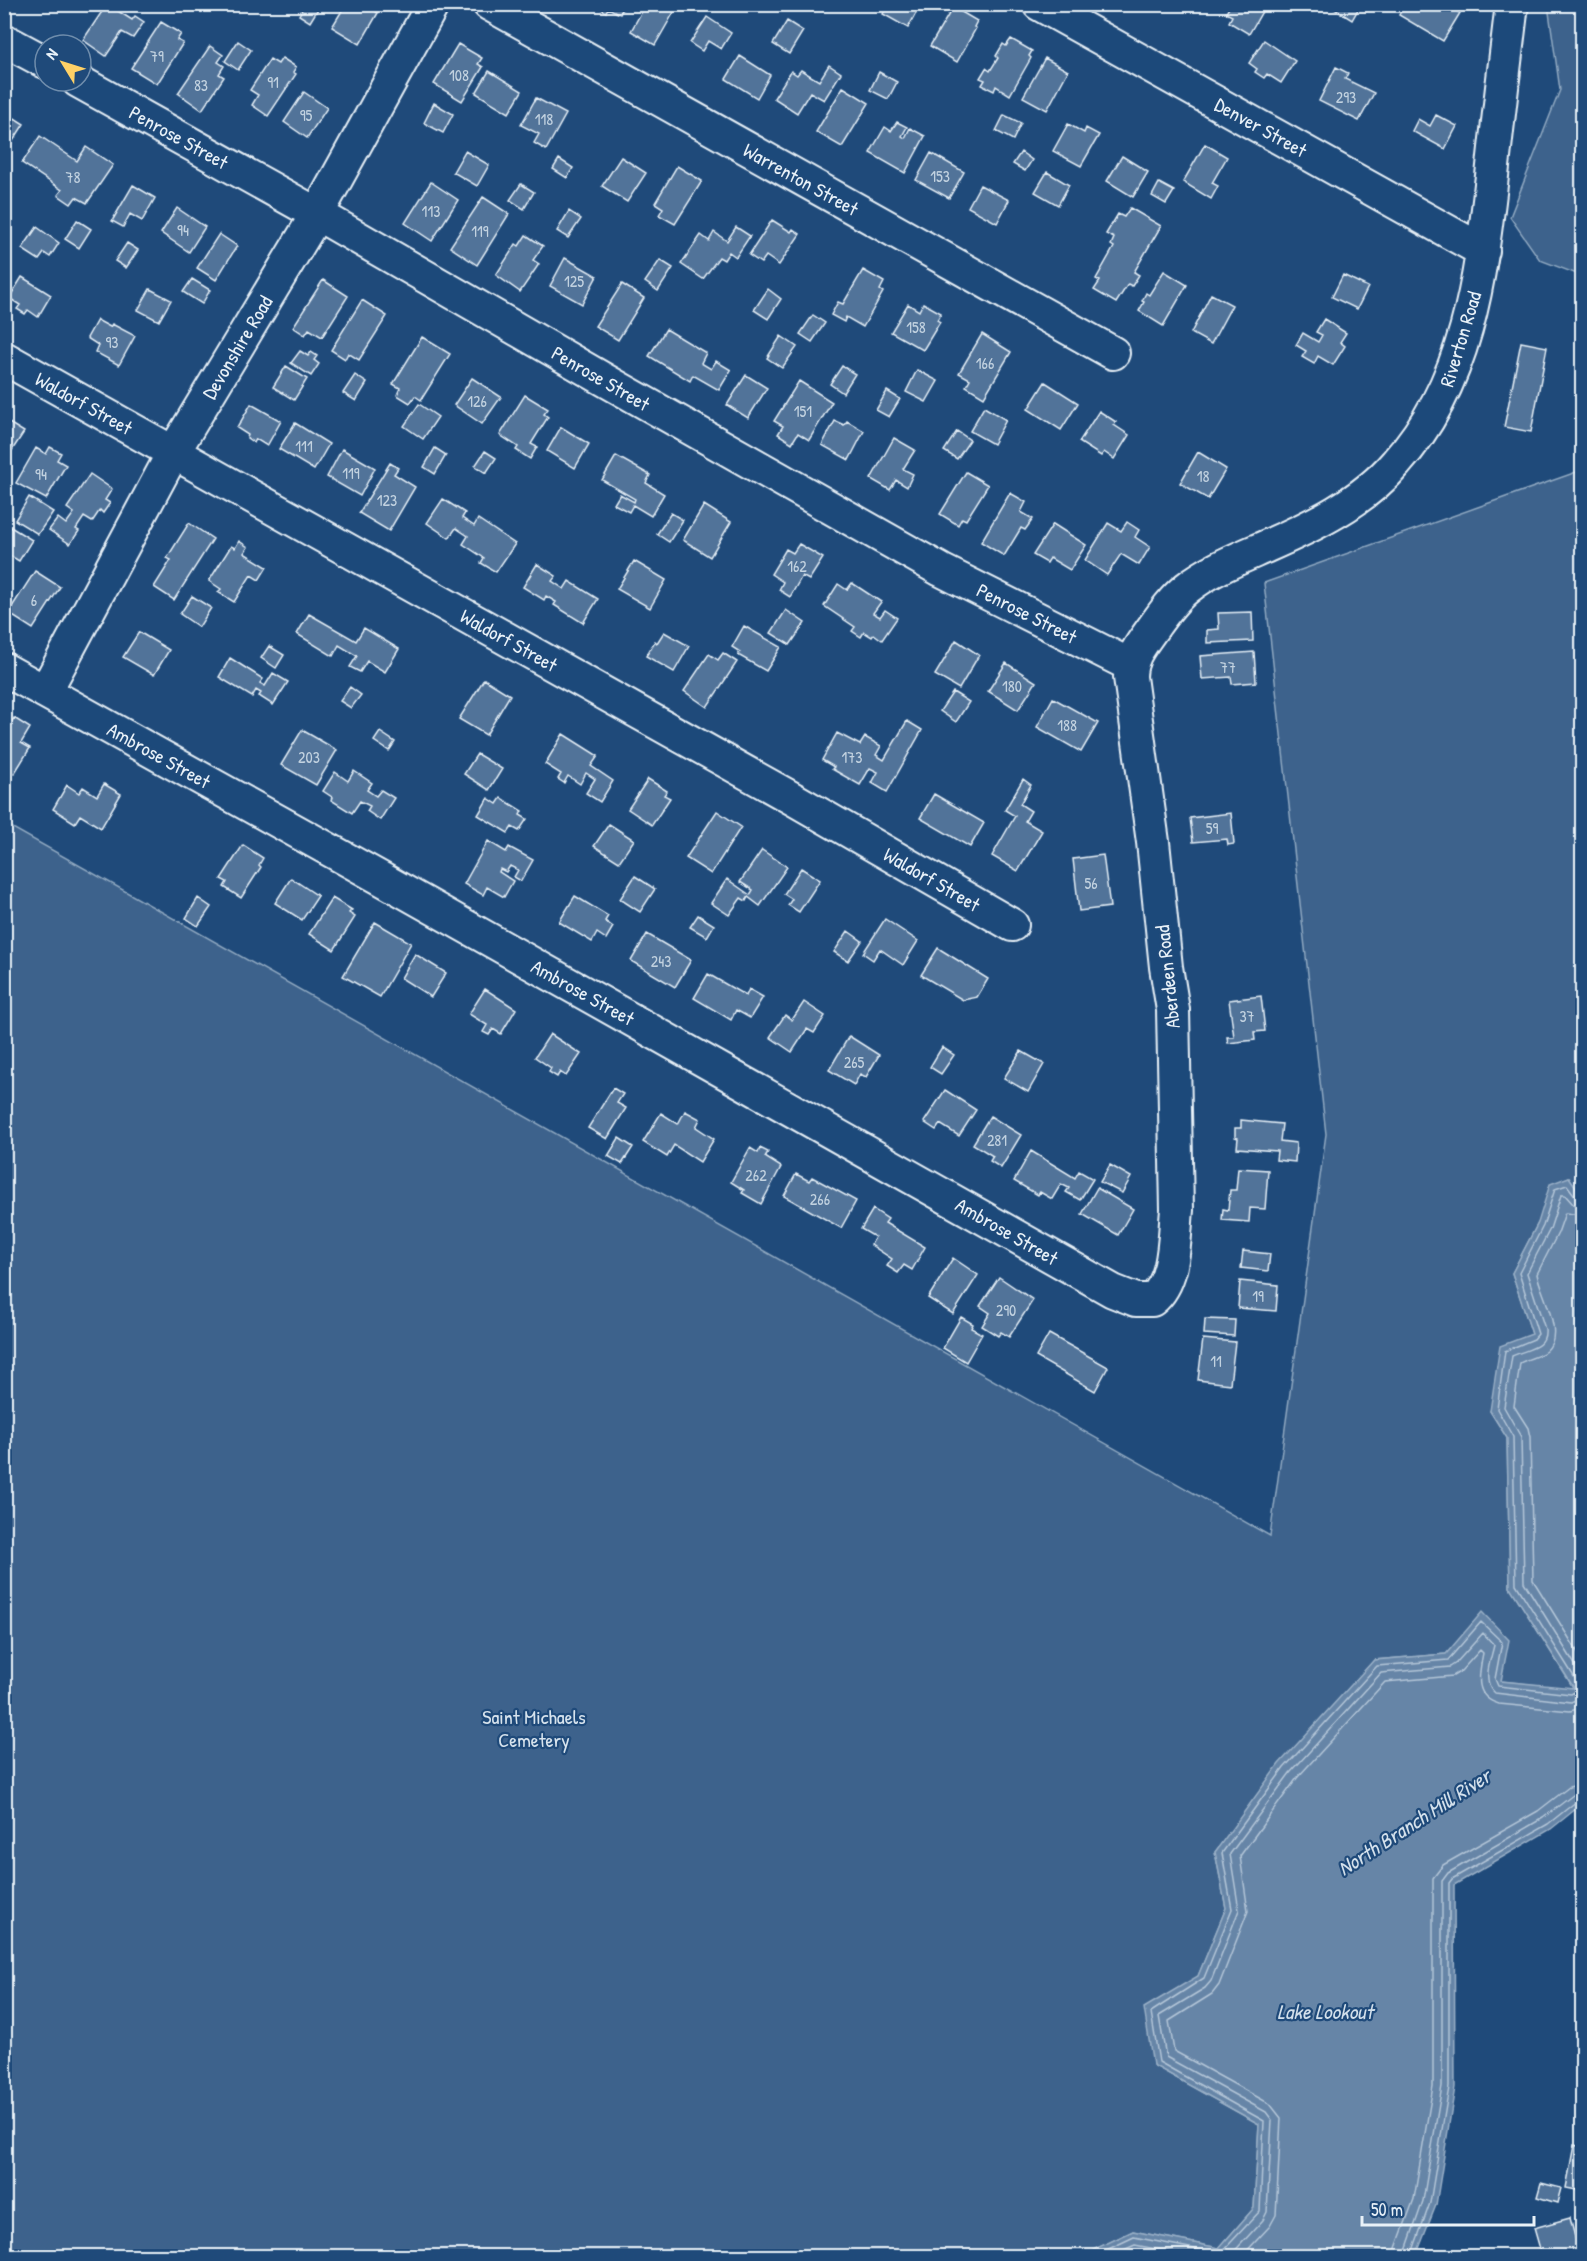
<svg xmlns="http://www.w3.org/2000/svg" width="1587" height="2261" font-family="'Patrick Hand',sans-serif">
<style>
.green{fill:#3c628c;stroke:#92aac2;stroke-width:1.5}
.water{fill:#6685a7;stroke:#9ab0c7;stroke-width:1.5}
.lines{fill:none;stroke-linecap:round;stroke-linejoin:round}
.shore{stroke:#b4c6d8;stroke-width:1.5}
.building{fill:#517399;stroke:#e8f1f8;stroke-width:1.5}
.minor-casing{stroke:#e8f1f8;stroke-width:36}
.minor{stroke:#1f4a7a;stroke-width:32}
.labels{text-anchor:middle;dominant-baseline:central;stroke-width:4.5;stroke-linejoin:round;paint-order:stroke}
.number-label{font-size:16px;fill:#c2d2e0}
.street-label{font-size:20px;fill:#e8f1f8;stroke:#1f4a7a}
.park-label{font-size:20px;fill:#d7e3ed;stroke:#1f4a7a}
.water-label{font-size:21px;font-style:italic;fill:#d4e1ec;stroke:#1f4a7a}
</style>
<rect width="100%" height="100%" fill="#1f4a7a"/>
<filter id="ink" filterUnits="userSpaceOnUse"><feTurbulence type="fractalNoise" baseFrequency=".0167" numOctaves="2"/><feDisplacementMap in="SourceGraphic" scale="12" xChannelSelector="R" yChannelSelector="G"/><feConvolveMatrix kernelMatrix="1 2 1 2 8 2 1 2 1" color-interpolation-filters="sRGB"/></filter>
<g filter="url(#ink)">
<path class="green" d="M1548,5H1582V276L1540,260L1510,217L1560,90Z
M1582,470V1196L1569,1177L1538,1223L1512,1273L1532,1334L1490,1411L1507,1438L1510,1587L1574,1689L1500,1681L1446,1654L1374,1660L1215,1852L1226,1908L1198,1976L1153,2065L1259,2124L1254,2208L1219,2248L1133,2231L1095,2249L1090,2256H5L4,823L1270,1536L1326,1134L1264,583Z"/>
<path class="water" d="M1569,1177L1582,1196V1804L1551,1829L1454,1885L1455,2087L1436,2205L1416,2256H1090L1095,2249L1133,2231L1219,2248L1254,2208L1259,2124L1153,2065L1144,2008L1198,1976L1226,1908L1215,1852L1279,1764L1374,1660L1446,1654L1482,1612L1509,1640L1501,1681L1574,1688L1510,1587L1507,1438L1490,1411L1500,1346L1532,1334L1512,1273L1538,1223L1550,1184Z"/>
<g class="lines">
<path class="shore" d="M1582,1206L1573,1204L1565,1195H1561L1550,1229L1527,1273L1545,1329C1547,1349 1526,1349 1512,1356L1504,1407L1521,1437L1524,1582L1582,1676
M1582,1215L1565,1213L1558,1233L1537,1274C1541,1295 1566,1334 1546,1351C1539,1357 1528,1358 1520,1363L1514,1406L1528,1428L1530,1437L1533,1580L1582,1659
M1097,2256L1100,2253L1134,2237L1220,2254L1260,2211L1264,2121L1159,2062L1151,2012L1204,1978L1232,1909L1222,1853L1284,1768L1377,1666L1448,1660L1481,1622L1502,1642L1495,1679L1498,1686L1571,1694L1578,1690V1683L1516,1584L1513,1437L1497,1409L1505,1351L1534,1339L1538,1334L1519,1273L1543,1226L1555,1189L1567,1185L1576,1197L1582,1199
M1110,2256L1135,2245L1192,2256
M1230,2256L1263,2220L1267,2212L1272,2120L1266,2112L1166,2057L1159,2016L1205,1988L1211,1981L1239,1910L1230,1854L1290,1773L1381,1673L1450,1667L1456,1663L1483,1633L1494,1645C1491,1660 1481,1681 1495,1693L1571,1702L1582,1697
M1242,2256L1270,2226L1276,2215L1281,2118L1270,2104L1174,2051L1169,2021L1212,1994L1219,1985L1248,1911L1240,1856L1297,1778L1385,1682L1453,1676L1461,1671L1480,1650L1483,1653C1479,1674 1473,1697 1499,1704L1570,1711L1582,1708
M1395,2256L1396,2248L1414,2199L1433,2086V1878L1443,1865L1538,1811L1569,1787L1582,1784
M1404,2256L1423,2201L1442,2086V1881L1448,1873L1543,1818L1573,1795L1582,1793
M1411,2256L1430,2203L1449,2087V1883L1452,1879L1548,1824L1577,1801L1582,1800"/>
</g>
<path class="building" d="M107,4L132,20L135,16L144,22L133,38L122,32L106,56L83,40Z
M305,4H321L310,22L299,15Z
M346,4H372L370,8L378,13L360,44L332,27Z
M602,4H625L620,14L608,8L606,12L600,8Z
M646,4L678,5L655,45L631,31Z
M888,4H921L908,28L883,14Z
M1231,4H1258L1264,8L1249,34L1229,22L1232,16L1226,13Z
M1335,4H1361L1352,20L1333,8Z
M1405,4H1445L1460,13L1443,41L1399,15Z
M953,7L977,21L974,27L976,28L957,62L930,46Z
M707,17L731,33L721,49L708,41L702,51L690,43Z
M787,21L803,31L789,54L773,44Z
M161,22L181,34L177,40L183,43L157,84L131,68Z
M1011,39L1032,51L1029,56L1031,58L1010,95L996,86L994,91L982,85L985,80L980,78L986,68L990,71L998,58L996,56L1003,44L1006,46Z
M1264,40L1295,61L1281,83L1267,74L1264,78L1255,72L1257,69L1249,63Z
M238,41L251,50L238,70L225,61Z
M458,44L482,58L478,64L483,67L462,101L434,84Z
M210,46L223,55L218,62L224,66L219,74L224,77L202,110L178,93Z
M740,56L770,75L757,98L726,79Z
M282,58L296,67L293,72L296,74L268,116L252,105L258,95L250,90L270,59L278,64Z
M1045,58L1068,71L1047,110L1023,97Z
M829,65L841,73L824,100L810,92L797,113L774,98L791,71L797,75L801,70L819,81Z
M1336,67L1348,73L1345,79L1374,93L1359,121L1319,101Z
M489,71L522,91L509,113L476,93Z
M879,72L897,82L888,99L870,90Z
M843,87L869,103L842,147L816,132Z
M304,92L327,108L307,138L284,122Z
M536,98L566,114L546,150L534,143L539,134L521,125Z
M434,103L453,114L443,133L424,123Z
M5,112L24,124L4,155V113Z
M1004,115L1021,123L1013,140L996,131Z
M1436,115L1457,126L1445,149L1412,131L1418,119L1430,126Z
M897,122L907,127L902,136L905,138L910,128L925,136L905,173L870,153L885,127L891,131Z
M1068,124L1084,133L1086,128L1099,135L1081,166L1053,151Z
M40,136L77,161L86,147L113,165L87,203L76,197L71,204L58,195L62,190L22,163Z
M1205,144L1227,157L1212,183L1218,186L1211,199L1183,182Z
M465,151L489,165L477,186L453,172Z
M1021,152L1032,160L1025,171L1013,164Z
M931,153L964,172L949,198L916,180Z
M1122,156L1148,172L1133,197L1107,181Z
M621,157L646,173L627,202L602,186Z
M559,159L573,168L567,178L553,169Z
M677,166L702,181L675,224L659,215L663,208L655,203Z
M1047,172L1069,185L1058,205L1035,192Z
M431,182L458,200L432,241L405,223Z
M1159,183L1174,191L1166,204L1152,196Z
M521,184L534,192L524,209L510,200Z
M133,185L155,198L142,221L130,214L123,227L112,221Z
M980,185L1009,200L997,223L968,207Z
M483,197L509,214L477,265L450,247Z
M177,208L205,227L189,252L161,233Z
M1130,208L1161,226L1134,272L1139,275L1132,286L1128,284L1116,303L1094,290L1100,281L1096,279L1114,247L1111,245L1114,238L1106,234L1118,214L1124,217Z
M569,211L581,219L568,238L557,231Z
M77,220L91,229L79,248L65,239Z
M772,220L791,232L793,229L800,234L779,265L766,256L761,263L749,255Z
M37,227L59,243L50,257L44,253L39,260L22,249Z
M736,227L750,236L736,257L729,252L724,260L719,257L703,279L681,264L701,235L709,241L714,232L727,241Z
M219,234L237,246L216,280L197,268Z
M526,235L543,246L533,260L539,264L520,292L496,275L516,244L519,246Z
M127,243L138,250L126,268L115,261Z
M565,258L597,276L582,304L550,286Z
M660,260L673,268L658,291L645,282Z
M863,270L884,282L880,290L883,292L863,327L846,317L844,322L831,315L838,302L843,304Z
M1164,271L1187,285L1163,326L1139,311L1144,302L1142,301L1146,293L1149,295Z
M1343,275L1368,287L1357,309L1332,297Z
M22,277L51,295L38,317L28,310L25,314L17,309L20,305L9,298Z
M192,279L210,290L202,304L183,292Z
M323,280L348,296L322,337L309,329L305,335L293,327Z
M622,284L644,298L618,340L595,326Z
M150,289L171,300L159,321L138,310Z
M768,289L781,299L768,319L754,310Z
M1211,294L1232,305L1211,344L1191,333Z
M362,300L387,316L359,360L348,353L345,359L331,350Z
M923,303L941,313L937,320L940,322L923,350L891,332L908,304L919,311Z
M813,315L825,323L812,342L800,334Z
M1324,319L1346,333L1340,342L1345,346L1333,365L1318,356L1314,364L1302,357L1306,351L1296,345L1303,333L1318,342L1322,335L1316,332Z
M97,320L110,327L112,324L135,336L119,365L95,352L98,345L87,338Z
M666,329L706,353L701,363L711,369L716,361L731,370L719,390L693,375L690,381L649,356Z
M982,334L1011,352L984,397L966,386L970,379L959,373Z
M781,336L797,347L782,368L767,358Z
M422,337L450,354L421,400L415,396L410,403L397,395L400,388L393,384Z
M1521,342L1547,347L1531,432L1504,427Z
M300,351L308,356L311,352L317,356L314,360L319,364L311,376L291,363Z
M286,366L307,379L294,400L273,387Z
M842,366L855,374L843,393L830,384Z
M917,370L938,381L926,402L906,392Z
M355,375L367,383L356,401L343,393Z
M746,375L767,388L748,418L727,405Z
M472,378L501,397L482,424L454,405Z
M799,381L832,402L809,440L798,433L792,443L778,434L783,426L774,421Z
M1045,382L1078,403L1061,430L1028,409Z
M887,391L900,399L889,417L876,410Z
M525,395L548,409L544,414L548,417L531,444L537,447L530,459L516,450L518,447L500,435Z
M251,404L281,421L267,446L256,439L254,443L247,438L248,435L237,428Z
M419,404L438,417L423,439L404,426Z
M984,407L1006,420L993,444L970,431Z
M1099,411L1116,422L1114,425L1129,435L1114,459L1104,452L1101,456L1079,442Z
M4,420L24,432L5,461L4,460Z
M835,421L844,425L847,421L864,431L849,460L822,445Z
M295,423L329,444L314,470L279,449Z
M561,427L589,444L575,468L547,451Z
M957,431L970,440L957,459L944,451Z
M894,438L915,450L903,469L913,474L907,487L896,480L890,490L871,479Z
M50,447L61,453L57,460L66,465L46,499L16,483L36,448L46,454Z
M435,448L446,455L435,474L424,467Z
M342,449L375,468L360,496L327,477Z
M485,451L496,458L486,473L475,466Z
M1198,452L1226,469L1208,499L1180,483Z
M616,456L650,475L646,483L664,494L651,516L633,505L629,512L614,504L620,494L634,502L635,499L602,480Z
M390,463L398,468L394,474L415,487L389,531L359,513Z
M966,472L988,485L966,520L962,518L958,525L940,514Z
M90,474L112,489L105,500L110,503L103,513L100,510L92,522L84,517L76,529L79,531L70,544L49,530L58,518L66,524L74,513L67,508Z
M1010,493L1026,502L1021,512L1033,519L1025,530L1021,528L1004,556L981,542Z
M29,497L53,512L38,534L15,520Z
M443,499L465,513L462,518L474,526L478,519L515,544L496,572L481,563L484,558L463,544L468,536L456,528L449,538L427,523Z
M704,505L731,522L710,557L683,540Z
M671,513L683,520L669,542L657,534Z
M1127,522L1139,530L1135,537L1150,547L1139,565L1121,554L1107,575L1085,560L1108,523L1121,531Z
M189,523L213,539L174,600L154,587L171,560L167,558Z
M1053,524L1086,545L1070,570L1050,558L1047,563L1033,555Z
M9,526L32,540L19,561L4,552V534Z
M239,541L248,547L244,553L267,567L259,580L251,575L234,602L218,592L221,589L209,581L231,546L235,548Z
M799,544L823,558L809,580L802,576L790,597L779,590L783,582L771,574L786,549L793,553Z
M634,561L666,580L650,608L617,589Z
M537,564L556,576L552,581L564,589L569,581L598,599L583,623L554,605L556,602L546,596L544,600L523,587Z
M35,571L60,587L33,629L8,613Z
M852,583L881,602L873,613L880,617L885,610L897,618L882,640L874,634L872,637L864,632L861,637L852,631L855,627L824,606L838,584L847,590Z
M192,596L211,608L199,627L180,614Z
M786,610L805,623L790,645L771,633Z
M1252,612L1253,641L1207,643V630L1219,629L1218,613Z
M309,614L356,641L364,628L399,649L385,672L367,661L360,672L350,667L357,656L339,645L333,656L297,634Z
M744,626L781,647L766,671L738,655L740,652L732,647Z
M139,632L169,650L154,675L123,657Z
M664,632L689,646L674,672L646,656L655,641L657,643Z
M956,640L979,655L959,689L935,675Z
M269,646L284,655L276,668L261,658Z
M1254,652L1256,682L1232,684L1231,677L1202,679L1200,656Z
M723,653L737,662L707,707L684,691L709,654L718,660Z
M230,658L263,679L260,683L265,686L273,673L288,682L273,705L259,696L261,693L256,690L252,697L219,677Z
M1006,663L1036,682L1018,710L988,691Z
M484,679L510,695L486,735L459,719Z
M350,687L361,695L351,708L340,701Z
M953,692L969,702L956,722L940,711Z
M1053,698L1098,723L1081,752L1037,727Z
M14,718L30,728L21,743L30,748L14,774L4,768V723L9,725Z
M907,721L922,730L887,792L872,783L878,772L870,768L860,785L832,769L834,767L822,760L837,733L860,745L865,737L881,746L876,755L884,760Z
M302,730L337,750L316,785L281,765Z
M380,732L395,742L389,751L374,741Z
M563,734L598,756L591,766L613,781L600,802L586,793L595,779L586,773L580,784L568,776L564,783L558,779L561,774L545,764Z
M477,754L502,769L489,790L464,774Z
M354,771L372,783L367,790L376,796L381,790L394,798L380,820L367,811L370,806L360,801L352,813L331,800L332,797L323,791L335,772L348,781Z
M648,779L667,791L664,795L670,798L652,825L628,809Z
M1023,779L1031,785L1020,804L1031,811L1025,821L1042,831L1018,871L992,856L1015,816L1005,810Z
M104,784L121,794L101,828L80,815L75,823L53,809L67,785L79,793L83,787L97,796Z
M934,794L984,823L970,847L920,818Z
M488,798L497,804L501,798L522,811L520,815L527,819L519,831L512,827L508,833L478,815Z
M717,811L741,827L711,874L686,858Z
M1231,813L1234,844L1228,845L1227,839L1193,842L1190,818Z
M609,824L634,840L619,862L594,846Z
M488,841L506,852L509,847L533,860L521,881L514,877L518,870L510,866L506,872L500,869L499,872L513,881L504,897L487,887L483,895L464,884Z
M243,845L263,858L259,865L261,867L241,898L224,887L227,882L221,879Z
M762,850L787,867L760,906L748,897L746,901L741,898L729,915L711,903L727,879L750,895L753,890L740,882Z
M1103,855L1110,907L1079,911L1073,859Z
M801,868L820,880L799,912L788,905L792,899L784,894Z
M635,876L655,889L640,912L620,899Z
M291,878L318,896L302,920L275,903Z
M575,896L608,916L605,921L613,927L606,939L597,933L592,942L559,922Z
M198,898L211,907L198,926L186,918Z
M332,898L352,910L349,913L355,917L334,950L309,934Z
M698,915L714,925L707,937L690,927Z
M885,919L918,941L903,965L880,949L873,960L863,953Z
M375,922L411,943L380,997L343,976Z
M848,931L862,941L848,961L834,952Z
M647,934L691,960L675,987L631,961Z
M938,948L988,979L977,997L963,1000L921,975Z
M415,954L446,973L431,997L401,978Z
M708,974L746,996L749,989L763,997L750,1018L736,1010L731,1020L694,998Z
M485,989L516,1009L501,1034L493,1029L489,1035L483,1032L487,1025L469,1014Z
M1261,996L1265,1031L1254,1032L1255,1040L1228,1043L1227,1037H1234L1229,1000Z
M804,1002L825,1016L814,1033L807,1029L792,1052L770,1037L785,1015L792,1020Z
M550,1034L581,1054L566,1076L560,1072L557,1077L549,1072L551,1068L535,1057Z
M849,1036L879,1055L866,1077L860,1074L854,1085L829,1070Z
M942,1047L954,1055L941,1074L930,1067Z
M1021,1051L1044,1064L1028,1092L1004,1078Z
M613,1088L623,1094L617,1103L626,1108L607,1139L588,1128Z
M945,1090L976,1110L959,1136L940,1124L936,1130L924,1122Z
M685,1111L700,1119L696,1127L714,1139L700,1162L674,1145L667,1157L643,1142L661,1113L678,1124Z
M990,1116L1021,1135L1001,1168L990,1161L993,1156L973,1144Z
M1241,1120L1282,1124L1280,1141L1296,1143L1295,1162L1276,1160L1277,1151L1237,1148L1238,1138L1235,1137V1128H1241Z
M619,1138L633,1147L622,1164L608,1156Z
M750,1148L758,1153L760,1148L768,1152L765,1157L781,1167L761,1204L742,1193L744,1190L731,1182Z
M1031,1151L1075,1178L1079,1171L1093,1179L1080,1200L1066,1192L1069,1188L1061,1184L1052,1199L1040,1192L1038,1195L1014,1181Z
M1110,1165L1131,1177L1122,1193L1100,1182Z
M1238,1168L1268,1170L1265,1209L1250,1208L1249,1222L1222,1220L1223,1209L1228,1210L1230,1190H1236Z
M796,1174L809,1181L812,1177L856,1201L841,1228L784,1196Z
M1097,1188L1133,1209L1118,1235L1082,1214Z
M873,1209L888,1219L885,1223L925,1247L912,1270L904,1265L898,1273L887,1266L892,1259L871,1245L875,1237L861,1229Z
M1243,1251L1270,1254L1268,1271L1241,1268Z
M953,1258L978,1275L953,1314L928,1298Z
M999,1277L1033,1300L1009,1337L1001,1332L998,1336L982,1326L990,1313L980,1306Z
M1240,1281L1278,1285L1276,1311L1238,1308Z
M961,1317L973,1324L971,1328L982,1334L966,1362L943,1348Z
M1205,1319L1235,1320L1234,1336L1204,1334Z
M1049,1334L1108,1367L1095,1391L1036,1357Z
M1203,1339L1235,1342L1230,1384L1198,1380Z
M1574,2145L1582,2147V2191L1566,2188Z
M1541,2183L1561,2188L1557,2203L1537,2197Z
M1570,2218L1580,2256H1542L1534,2228Z"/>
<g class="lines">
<g class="minor-casing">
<path id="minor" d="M489,4L1113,353
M1039,4L1483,251
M4,40L45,62
M78,81L317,214L605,380L941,570L1130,665
M4,358L797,801L1012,925
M4,669L382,879L1113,1291L1136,1300H1152C1176,1281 1174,1238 1177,1210L1173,1010L1166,967L1153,842L1130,677C1130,657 1141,645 1152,629C1162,615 1173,599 1187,588C1211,569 1240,558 1267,546C1313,526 1363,502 1396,463C1468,383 1480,278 1492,176C1498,119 1505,62 1512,4
M45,692L173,453L317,214L433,4"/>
</g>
<use href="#minor" class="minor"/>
</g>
</g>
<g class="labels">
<g class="number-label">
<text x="157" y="56">79</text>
<text x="459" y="75">108</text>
<text x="273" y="82">91</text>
<text x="201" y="85">83</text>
<text x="1346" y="97">293</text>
<text x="306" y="115">95</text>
<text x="544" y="119">118</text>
<text x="940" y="176">153</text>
<text x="73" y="177">78</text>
<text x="431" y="211">113</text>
<text x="183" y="230">94</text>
<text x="480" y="231">119</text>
<text x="574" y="281">125</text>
<text x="916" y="327">158</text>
<text x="112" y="342">93</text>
<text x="985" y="363">166</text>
<text x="477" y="401">126</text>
<text x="803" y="411">151</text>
<text x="304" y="446">111</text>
<text x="351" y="473">119</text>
<text x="41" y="474">94</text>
<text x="1203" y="476">18</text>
<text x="387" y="500">123</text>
<text x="797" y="566">162</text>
<text x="34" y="600">6</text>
<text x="1228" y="667">77</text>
<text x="1012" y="686">180</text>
<text x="1067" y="725">188</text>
<text x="309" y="757">203</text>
<text x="852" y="757">173</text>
<text x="1212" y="828">59</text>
<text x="1091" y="883">56</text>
<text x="661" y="961">243</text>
<text x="1247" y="1016">37</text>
<text x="854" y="1062">265</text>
<text x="997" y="1140">281</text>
<text x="756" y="1175">262</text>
<text x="820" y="1199">266</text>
<text x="1258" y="1296">19</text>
<text x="1006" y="1310">290</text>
<text x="1216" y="1361">11</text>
</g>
<g class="street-label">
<text transform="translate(1261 127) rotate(29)">Denver Street</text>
<text transform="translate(179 137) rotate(29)">Penrose Street</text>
<text transform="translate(801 179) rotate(29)">Warrenton Street</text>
<text transform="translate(1460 339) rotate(-73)">Riverton Road</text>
<text transform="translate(237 347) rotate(-59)">Devonshire Road</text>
<text transform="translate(601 378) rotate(30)">Penrose Street</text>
<text transform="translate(84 403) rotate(29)">Waldorf Street</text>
<text transform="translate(1027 613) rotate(27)">Penrose Street</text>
<text transform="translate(509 640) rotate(29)">Waldorf Street</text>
<text transform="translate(159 755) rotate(29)">Ambrose Street</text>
<text transform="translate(932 879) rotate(30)">Waldorf Street</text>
<text transform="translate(1167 977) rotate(-96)">Aberdeen Road</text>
<text transform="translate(583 992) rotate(29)">Ambrose Street</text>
<text transform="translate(1007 1231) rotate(30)">Ambrose Street</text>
</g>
<g class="park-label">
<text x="534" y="1716">Saint Michaels<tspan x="534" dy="23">Cemetery</tspan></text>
</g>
<g class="water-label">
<text transform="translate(1414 1822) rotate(-33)">North Branch Mill River</text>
<text x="1325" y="2011">Lake Lookout</text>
</g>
</g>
<rect width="1587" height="2261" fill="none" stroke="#1f4a7a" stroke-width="24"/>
<rect x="12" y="12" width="1563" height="2237" fill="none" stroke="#e8f1f8" stroke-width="2" filter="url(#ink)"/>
<g transform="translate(63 63) rotate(308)"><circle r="28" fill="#1f4a7a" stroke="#6f8dac" stroke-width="1.5"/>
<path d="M0-4.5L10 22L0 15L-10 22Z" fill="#ffd166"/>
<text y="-9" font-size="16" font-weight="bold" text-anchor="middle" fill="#e8f1f8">N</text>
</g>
<path d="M1362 2216v9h172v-9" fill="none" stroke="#e8f1f8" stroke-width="3"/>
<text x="1371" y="2216" font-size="18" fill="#e8f1f8" stroke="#1f4a7a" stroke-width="4.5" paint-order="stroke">50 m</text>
</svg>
